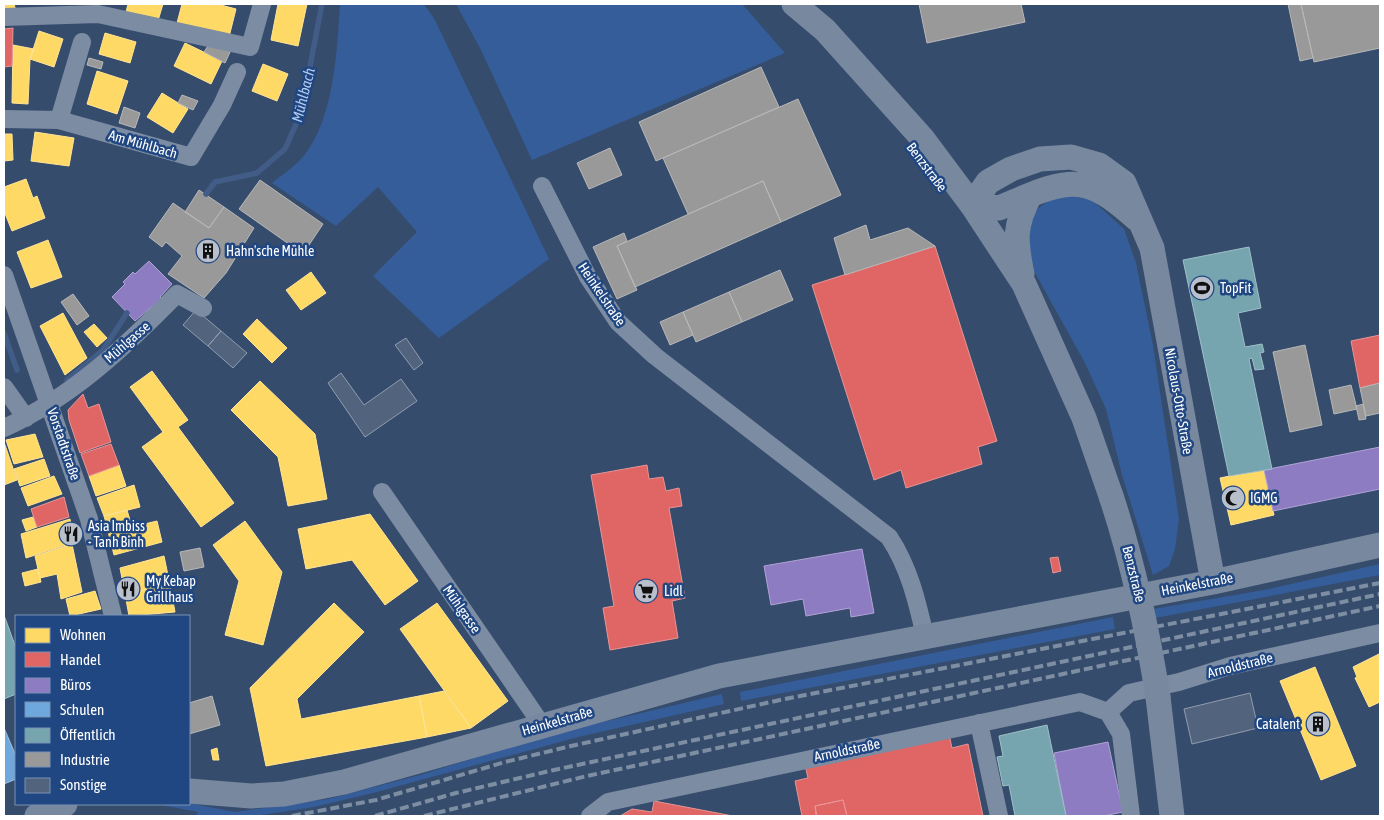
<svg xmlns="http://www.w3.org/2000/svg" width="1384" height="820" font-family="'Asap Condensed',sans-serif">
<style>
.green{fill:#345d9a}
.homes{fill:#ffd966;stroke:#ffe494}
.shops{fill:#e06666;stroke:#e99494}
.offices{fill:#8e7cc3;stroke:#b0a3d5}
.schools{fill:#6fa8dc;stroke:#9ac2e6}
.public{fill:#76a5af;stroke:#9fc0c7}
.industry{fill:#999;stroke:#b8b8b8}
.lines{fill:none;stroke-linecap:round;stroke-linejoin:round}
.stream{stroke:#415c87;stroke-width:5.5}
.building{fill:#52637d;stroke:#909db1}
.street{stroke:#7c8ca2;stroke-width:18}
.secondary{stroke:#77889f;stroke-width:25}
.rail{stroke:#7d8da2;stroke-width:4;stroke-dasharray:9 4;stroke-linecap:butt}
.secondary-bridge{stroke:#77889f;stroke-width:25}
.labels{text-anchor:middle;dominant-baseline:central;stroke-width:5;stroke-linejoin:round;paint-order:stroke}
.street-label{font-size:14px;fill:#fff;stroke:#204782}
.poi-label{font-size:14px;fill:#fff;stroke:#204782;text-anchor:start}
.water-label{font-size:15px;font-style:italic;fill:#b2ccf0;stroke:#204782}
</style>
<rect width="100%" height="100%" fill="#364c6c"/>
<path class="green" d="M340,4H424L435,20L549,259L439,338L373,276L417,232L378,187L336,226L272,183C282,175 294,167 302,158C334,121 337,51 340,4Z
M456,4H742L785,53L532,160L481,50Z
M1070,196L1092,200L1124,229L1136,263L1153,345L1179,519L1175,549L1169,566L1153,575L1122,475L1106,409L1085,363L1034,271L1025,244L1036,210L1049,200Z
M1380,564V575L1155,618L1153,609L1264,590Z
M1113,617L1115,629L741,701L740,692Z
M722,694L724,704L578,737L377,792L314,807L255,816H195L198,812L161,805L189,803L235,812L328,799L420,775L552,734Z"/>
<path class="homes" d="M4,4H14L16,11L4,13Z
M128,4H163L157,24L125,16Z
M182,4H217L236,9L229,37L177,23Z
M278,4H307L298,46L271,40Z
M39,31L63,39L54,67L30,59Z
M105,33L136,42L130,63L99,54Z
M185,43L222,61L211,84L174,66Z
M13,45L34,49L30,59L28,104L12,103Z
M263,64L288,74L277,101L252,91Z
M97,71L128,81L117,114L87,104Z
M162,93L188,109L173,133L147,117Z
M35,132L74,138L69,166L31,161Z
M4,134H12L13,160L4,161Z
M26,179L33,198L37,196L45,218L12,231L4,211V187Z
M48,240L62,277L31,288L17,252Z
M311,272L326,293L301,310L286,290Z
M63,313L87,358L65,375L40,326Z
M257,319L287,348L272,363L243,334Z
M94,324L107,338L97,347L84,332Z
M152,371L188,420L178,427L234,503L201,527L142,447L163,432L130,387Z
M260,381L315,434L327,499L288,506L278,457L231,410Z
M35,434L43,457L14,464L6,440Z
M4,442L17,480L4,485Z
M44,459L50,476L20,486L14,469Z
M119,465L126,486L96,496L89,476Z
M1264,469L1274,515L1231,525L1220,478Z
M54,476L62,494L28,506L21,488Z
M134,485L140,507L104,516L97,498Z
M127,510L132,527L157,521L162,542L114,555L104,516Z
M370,514L418,581L385,605L352,560L306,569L298,529Z
M33,517L37,527L26,531L22,520Z
M70,519L75,542L26,558L21,534Z
M245,521L282,572L263,645L225,635L239,581L213,545Z
M72,544L82,592L61,599L57,574L40,578L35,556Z
M164,556L170,585L125,594L120,568Z
M38,569L41,582L25,586L22,573Z
M170,585L175,612L129,616L125,594Z
M95,591L101,609L70,616L66,599Z
M334,603L364,632L297,699L301,719L419,696L427,737L266,766L250,688Z
M437,603L508,701L471,728L400,629Z
M1379,654L1380,702L1369,707L1355,678L1357,677L1353,667Z
M1315,667L1356,766L1321,780L1280,681Z
M444,691L471,728L427,737L419,696Z
M217,748L219,760H213L211,750Z"/>
<path class="shops" d="M13,28L12,66L4,67V29Z
M935,246L997,441L978,447L982,464L906,488L901,470L874,480L812,285Z
M1380,335V383L1360,388L1351,341Z
M83,394L88,408L99,404L111,442L80,453L69,420L68,410Z
M111,444L119,465L89,476L81,454Z
M647,465L649,479L663,477L666,491L679,488L682,506L669,508L685,598L672,601L678,638L610,650L603,608L614,606L591,475Z
M64,497L69,517L37,527L31,509Z
M1058,557L1061,571L1053,573L1050,558Z
M949,734L952,748L968,744L983,816H847L843,800L815,806L817,816H802L795,781L808,778L805,765Z
M843,800L847,816H816L815,806Z
M654,801L733,816H620L632,809L652,812Z"/>
<path class="offices" d="M149,261L172,284L160,297L162,298L135,321L112,297L125,284L123,282L133,272L135,274Z
M1380,447V489L1273,511L1264,470Z
M862,549L874,613L851,617L850,608L806,616L803,599L771,605L764,566Z
M1108,742L1123,812L1103,816H1066L1054,753Z"/>
<path class="schools" d="M4,728L16,756V779L4,784Z"/>
<path class="public" d="M1249,247L1261,308L1238,313L1245,347L1262,344L1264,352L1260,353L1264,369L1255,370L1252,358L1249,359L1272,469L1229,476L1183,260Z
M4,615L16,648V694L4,699Z
M1047,725L1066,816H1015L1009,785L1003,786L997,757L1003,756L999,736Z"/>
<path class="industry" d="M919,4H1021L1025,22L927,43Z
M1288,4H1301L1313,58L1300,61Z
M1301,4H1380V48L1314,62Z
M208,46L231,50L225,63L204,52Z
M89,58L103,62L101,69L87,65Z
M761,67L779,107L656,161L639,122Z
M182,95L198,101L193,110L178,103Z
M798,99L841,195L781,222L763,181L688,214L663,158Z
M124,107L140,113L135,128L119,123Z
M610,148L622,175L589,189L577,163Z
M260,180L323,224L303,254L239,209Z
M763,181L781,222L635,287L617,246Z
M199,190L224,207L209,228L185,212Z
M173,203L209,228L224,207L254,228L226,273L204,298L168,274L182,256L166,242L162,247L149,237Z
M866,225L870,240L908,228L935,246L845,275L834,238Z
M624,233L627,241L617,246L637,290L617,299L593,247Z
M780,270L793,300L742,322L729,292Z
M729,292L742,322L696,342L683,312Z
M73,294L89,316L77,325L61,302Z
M683,312L693,335L670,345L660,322Z
M1305,345L1322,425L1290,432L1273,352Z
M1380,383V413L1366,416L1360,388Z
M1351,385L1357,409L1334,414L1329,390Z
M1363,404L1366,419L1359,420L1356,406Z
M200,548L204,567L184,571L180,552Z
M212,696L220,725L189,734V703Z"/>
<g class="lines">
<path class="stream" d="M206,194L215,182L257,173L285,149L301,113L322,4
M4,333L17,370
M67,380L103,350L127,313"/>
</g>
<path class="building" d="M196,310L221,331L208,346L183,325Z
M221,331L247,353L233,368L208,346Z
M406,338L423,363L414,370L395,345Z
M341,373L364,405L401,379L417,401L365,437L328,383Z
M1250,693L1258,728L1192,744L1184,709Z"/>
<g class="lines">
<path class="street" d="M4,17L98,14L250,47L262,4
M4,119L59,120L191,157L222,105L237,72
M59,120L82,42
M542,186L588,277L618,322L655,356L889,537C909,567 917,601 925,636
M4,275L89,519L113,616
M4,387L26,418
M4,428C71,398 126,346 177,294L203,308
M382,492L542,725
M1108,712L1129,693L1179,682L1230,666L1380,633
M979,723L999,816
M590,816L608,802L1080,702L1108,712L1121,734L1131,816"/>
<path class="secondary" d="M794,4L825,30L922,138L972,205L1024,284L1084,418L1111,496
M972,205L988,182L1011,169L1040,159L1071,157L1099,165L1124,183L1152,248L1213,582
M972,205L999,208L1030,195
M1022,274C1015,240 1014,226 1030,195C1081,174 1098,185 1137,219
M1158,697L1172,816
M189,791L251,796L284,794L344,782L719,676L1213,582L1380,545
M37,816L65,804"/>
<path class="rail" d="M292,816L376,800L505,762L571,746L780,700L1380,583
M375,816L456,793L554,770L1380,594
M424,816L587,776L1380,606"/>
<path class="secondary-bridge" d="M1111,496C1133,562 1147,628 1158,697"/>
</g>
<defs>
<g id="building-disc" transform="scale(1.25)"><circle r="9.5" fill="#b9c0cc" stroke="#204782"/><path d="M-4-6H4V6H1V3H-1V6H-4ZM-2.5-4.3h1.7v1.8h-1.7ZM.8-4.3h1.7v1.8H.8ZM-2.5-1h1.7V.8h-1.7ZM.8-1h1.7V.8H.8Z" fill="#111"/></g>
<g id="stadium-disc" transform="scale(1.25)"><circle r="9.5" fill="#b9c0cc" stroke="#204782"/><path d="M0-5a6.5 5 0 1 0 0 10a6.5 5 0 1 0 0-10ZM-3.5-1.8h7v3.6h-7Z" fill="#111"/></g>
<g id="mosque-disc" transform="scale(1.25)"><circle r="9.5" fill="#b9c0cc" stroke="#204782"/><path d="M3.5-4.9A6 6 0 1 0 3.5 4.9A5 5 0 1 1 3.5-4.9Z" fill="#111"/></g>
<g id="restaurant-disc" transform="scale(1.25)"><circle r="9.5" fill="#b9c0cc" stroke="#204782"/><path d="M-5-6h1v4h1v-4h1v4h1v-4h1v5L-1.5 .5V6h-2V.5L-5-1ZM5-6V6H3V1.5H1.5Q1.5-4 5-6Z" fill="#111"/></g>
<g id="supermarket-disc" transform="scale(1.25)"><circle r="9.5" fill="#b9c0cc" stroke="#204782"/><path d="M-6-5.5h2.5l.6 2H6L4.5 2H-2.5L-4.4-4H-6ZM-1.5 3.2a1.3 1.3 0 1 0 .1 0ZM3 3.2a1.3 1.3 0 1 0 .1 0Z" fill="#111"/></g>
</defs>
<g fill-rule="evenodd">
<use href="#building-disc" x="208" y="251"/>
<use href="#stadium-disc" x="1202" y="288"/>
<use href="#mosque-disc" x="1233" y="498"/>
<use href="#restaurant-disc" x="71" y="534"/>
<use href="#restaurant-disc" x="128" y="589"/>
<use href="#supermarket-disc" x="646" y="591"/>
<use href="#building-disc" x="1318" y="724"/>
</g>
<g class="labels">
<g class="street-label">
<text transform="translate(143 144) rotate(16)">Am Mühlbach</text>
<text transform="translate(927 167) rotate(53)">Benzstraße</text>
<text transform="translate(602 294) rotate(56)">Heinkelstraße</text>
<text transform="translate(127 342) rotate(-41)">Mühlgasse</text>
<text transform="translate(1179 401) rotate(80)">Nicolaus-Otto-Straße</text>
<text transform="translate(64 444) rotate(71)">Vorstadtstraße</text>
<text transform="translate(1134 574) rotate(76)">Benzstraße</text>
<text transform="translate(1197 584) rotate(-11)">Heinkelstraße</text>
<text transform="translate(462 609) rotate(55)">Mühlgasse</text>
<text transform="translate(1240 665) rotate(-14)">Arnoldstraße</text>
<text transform="translate(557 721) rotate(-16)">Heinkelstraße</text>
<text transform="translate(847 750) rotate(-12)">Arnoldstraße</text>
</g>
<g class="poi-label">
<text x="226" y="251">Hahn'sche Mühle</text>
<text x="1220" y="288">TopFit</text>
<text x="1250" y="498">IGMG</text>
<text x="88" y="526">Asia Imbiss<tspan x="88" dy="16">- Tanh Binh</tspan></text>
<text x="146" y="581">My Kebap<tspan x="146" dy="16">Grillhaus</tspan></text>
<text x="664" y="591">Lidl</text>
<text x="1300" y="724" text-anchor="end">Catalent</text>
</g>
<g class="water-label">
<text transform="translate(303 95) rotate(-76)">Mühlbach</text>
</g>
</g>
<rect width="1384" height="820" fill="none" stroke="#ffffff" stroke-width="10"/>
<rect x="15" y="615" width="175" height="190" fill="#204782" stroke="#7991b4"/>
<rect x="25" y="628" width="25" height="15" fill="#ffd966" stroke="#7991b4"/>
<text x="60" y="640" font-size="15" fill="#ffffff">Wohnen</text>
<rect x="25" y="652" width="25" height="15" fill="#e06666" stroke="#7991b4"/>
<text x="60" y="665" font-size="15" fill="#ffffff">Handel</text>
<rect x="25" y="678" width="25" height="15" fill="#8e7cc3" stroke="#7991b4"/>
<text x="60" y="690" font-size="15" fill="#ffffff">Büros</text>
<rect x="25" y="702" width="25" height="15" fill="#6fa8dc" stroke="#7991b4"/>
<text x="60" y="715" font-size="15" fill="#ffffff">Schulen</text>
<rect x="25" y="728" width="25" height="15" fill="#76a5af" stroke="#7991b4"/>
<text x="60" y="740" font-size="15" fill="#ffffff">Öffentlich</text>
<rect x="25" y="752" width="25" height="15" fill="#999999" stroke="#7991b4"/>
<text x="60" y="765" font-size="15" fill="#ffffff">Industrie</text>
<rect x="25" y="778" width="25" height="15" fill="#52637d" stroke="#7991b4"/>
<text x="60" y="790" font-size="15" fill="#ffffff">Sonstige</text>
</svg>
